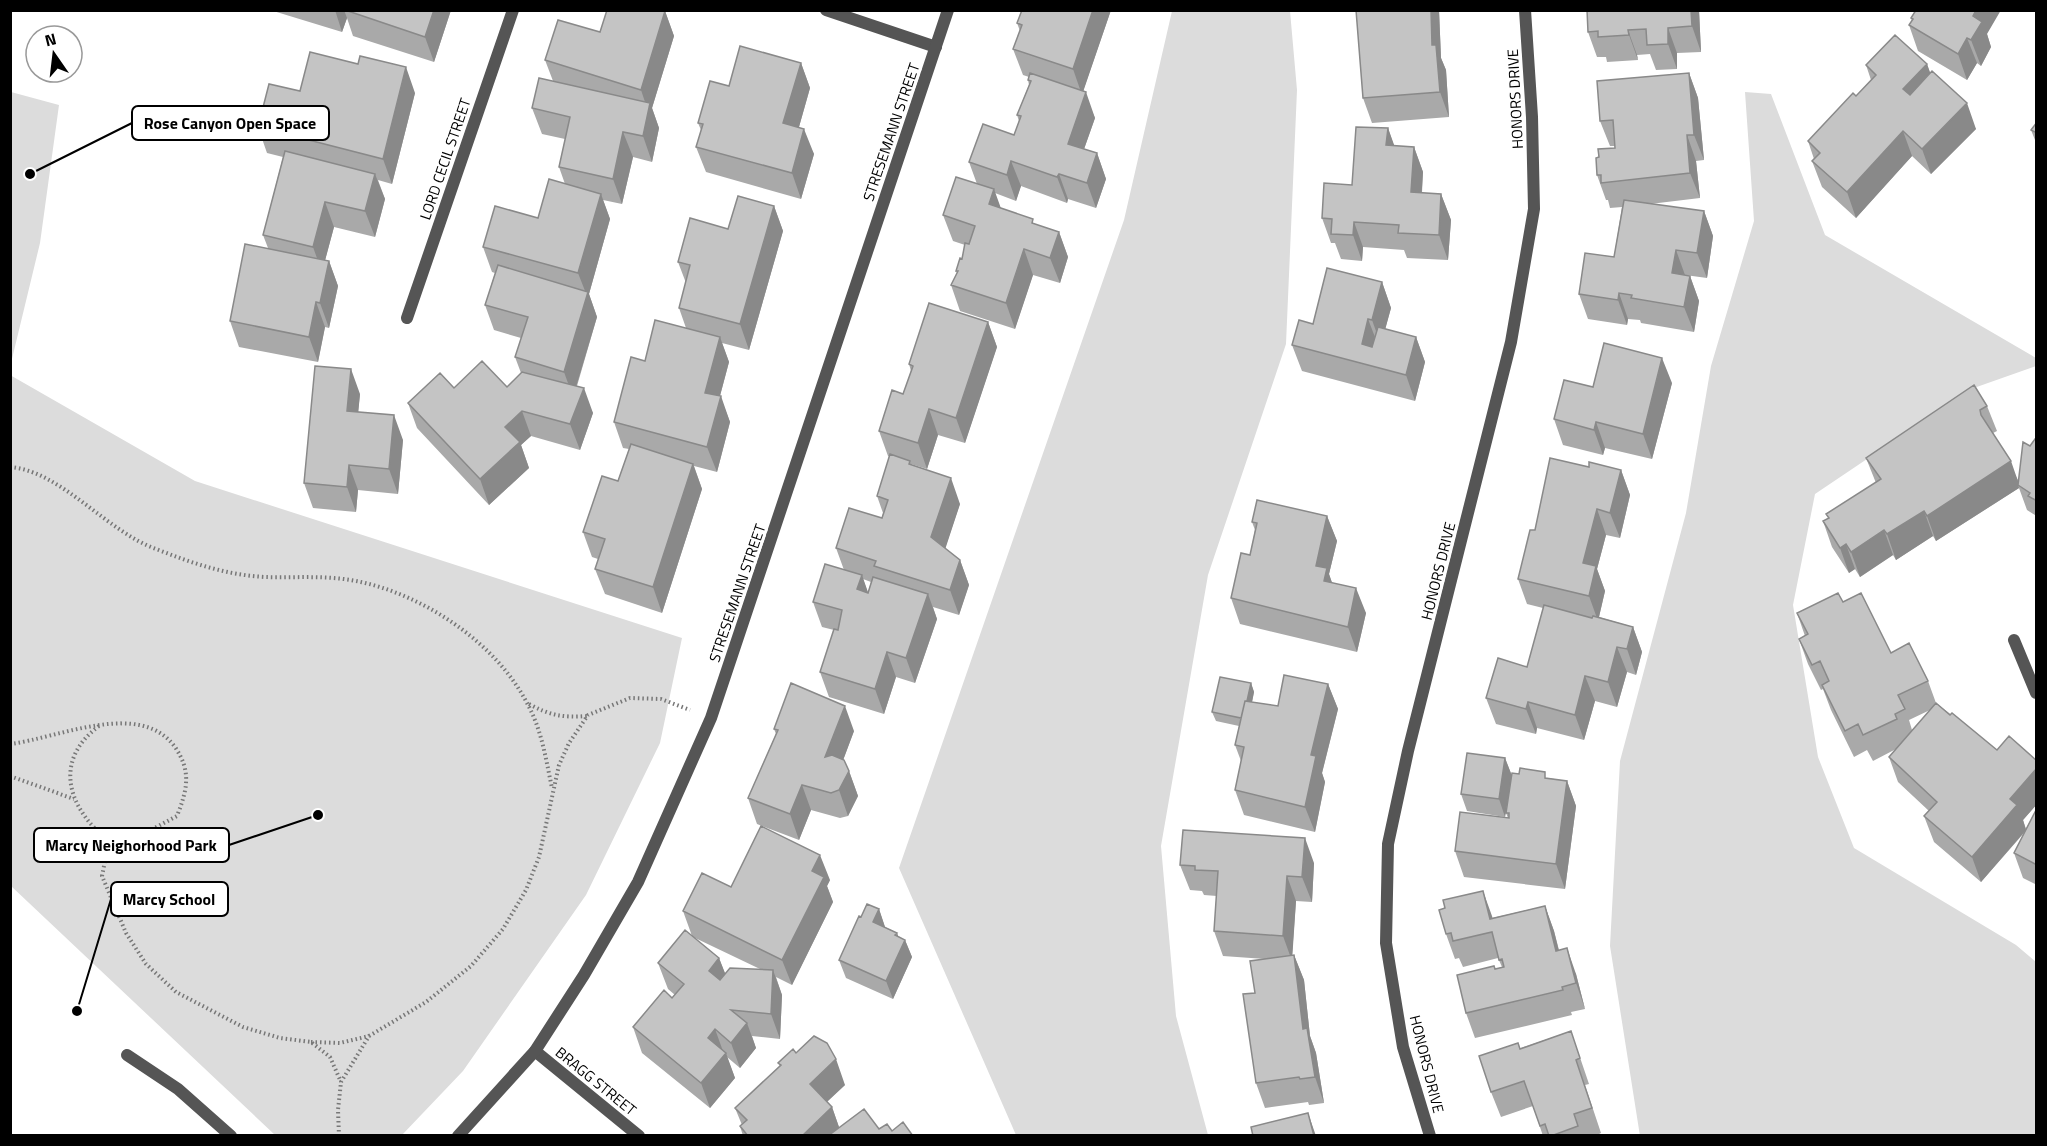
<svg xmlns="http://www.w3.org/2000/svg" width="2047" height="1146" font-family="'Titillium Web',sans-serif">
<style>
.green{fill:#dcdcdc}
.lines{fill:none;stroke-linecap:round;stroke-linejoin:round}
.path{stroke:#777;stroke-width:4;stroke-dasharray:1.5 3;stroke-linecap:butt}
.service{stroke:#555;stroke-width:12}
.minor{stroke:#555;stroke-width:12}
.tertiary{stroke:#555;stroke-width:12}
.wall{fill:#a9a9a9;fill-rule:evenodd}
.shaded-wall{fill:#898989}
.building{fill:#c4c4c4;stroke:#898989;stroke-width:1.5}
.labels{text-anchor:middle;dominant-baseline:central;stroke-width:6;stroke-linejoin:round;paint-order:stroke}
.street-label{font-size:15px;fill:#000;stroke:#fff}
.leader{fill:none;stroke:#000;stroke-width:2}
.callout-dot{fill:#000;stroke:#fff;stroke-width:2}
.callout{fill:#fff;stroke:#000;stroke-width:2}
.callout-label{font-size:16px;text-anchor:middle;font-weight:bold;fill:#000}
</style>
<rect width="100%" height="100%" fill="#fff"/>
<path class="green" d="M1172,11H1290L1297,90L1286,344L1208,575L1161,846L1176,1016L1208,1135H1016L899,868L1124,220Z
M11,92L59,105L40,243L11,363Z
M1745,92L1771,94L1825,235L2036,358V366L1971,389L1815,494L1793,605L1818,757L1854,848L2016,945L2036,962V1135L1640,1136L1610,946L1620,761L1686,513L1711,366L1754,221Z
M10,375L195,481L682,638L660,743L586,895L463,1071L402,1135H275L11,886Z"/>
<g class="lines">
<path class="path" d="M10,467C61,471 106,531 156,549C192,563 226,575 265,577C295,578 326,575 356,581C423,594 497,643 528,705C542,731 546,760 552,788
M529,704C549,715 563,718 587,716
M99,726C52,761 68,809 109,841
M10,744C59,738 140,699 175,747C192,772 187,790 177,816L132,840L109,841L102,876L126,933L146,964L176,992L243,1027L280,1038L311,1042L330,1057L341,1082
M10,776L74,799
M311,1042L340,1043L369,1036
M339,1136L338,1110L341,1082L369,1036L426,1002L471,966L503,929L526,890L539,857L559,765L569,743L588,715L630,698L661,699L690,710"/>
<path class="service" d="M127,1055L178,1089L231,1136"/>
<path class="minor" d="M826,10L936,47
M407,318L513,10
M2014,640L2036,693
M535,1051L639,1136
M1430,1136L1403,1047L1386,943L1388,844L1408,751L1511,342L1534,209L1532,117L1525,10"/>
<path class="tertiary" d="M458,1136L535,1051L584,975L638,882L711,718L948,10"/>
</g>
<path class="wall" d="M270,10H451L434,62L353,36L347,18L342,32Z
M1111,10L1083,91L1095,118L1084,149L1097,153L1106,179L1096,208L1068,199L1067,203L1021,186L1016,201L995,193L1000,208L1035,224L1059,232L1068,257L1060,283L1033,275L1015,329L960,311L951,285L957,273L956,271L962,259L965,245L953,241L943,215L977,184L969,162L1014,135L1019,121L1017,115L1029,85L1028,80L1029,77L1023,75L1013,49L1020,31L1017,23Z
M1356,10H1439L1441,58L1446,70L1449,117L1372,123L1363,98Z
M1587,10H1699L1701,52L1677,53V69L1656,70L1650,54L1637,55L1638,60L1607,62L1606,57H1597L1588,32Z
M665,11L674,36L652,108L659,128L652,162L633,157L622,204L603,200L610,219L589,294L597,317L577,386L593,413L580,450L531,436L521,445L529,468L489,505L417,428L408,403L454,388L507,387L521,373L515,357L521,338L494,330L485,305L495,273L492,272L483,247L538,218L565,184L559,167L565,139L542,134L532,108L553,81L545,60L600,32Z
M1911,18L1987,34L1991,47L1981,66L1977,63L1967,80L1918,51L1909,25L1912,21Z
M801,63L810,88L799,127L814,154L801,199L706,172L696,147L701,130L698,123L729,86Z
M1927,64L1930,73L1976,129L1931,174L1912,156L1856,218L1822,187L1812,161L1814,159L1808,141L1856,96L1871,80L1866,65Z
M1689,73L1698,98L1704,160L1696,161L1700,198L1650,204L1704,211L1713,236L1707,278L1685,275L1690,276L1699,301L1694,332L1641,323L1640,320L1628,319L1627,325L1588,319L1579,294L1614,257L1622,207L1610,208L1608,200H1606L1597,175L1599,157L1615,148V146H1610L1600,121Z
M300,91L415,93L392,184L378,180L385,199L375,237L334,227L325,260L329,261L338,286L329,328L325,327L318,362L239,347L230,321L268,248L263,235L283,157L267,153L258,127Z
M2037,122V145L2031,130Z
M1388,128L1394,146L1414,147L1423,172L1422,193L1441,194L1451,220L1448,260L1407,258L1404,250L1363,247L1362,261L1341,259L1335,243H1331L1322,218L1352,185Z
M774,206L783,231L749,350L722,343L729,362L720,396L730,422L717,472L694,466L702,489L662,613L605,594L595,569L598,559L592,557L583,532L618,481L629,449L623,448L614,422L645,361L686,328L679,308L686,283L678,262L728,229Z
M1382,282L1391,308L1385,329L1416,337L1425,362L1415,401L1302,371L1292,345L1313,324Z
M988,322L997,347L965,443L938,435L927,469L911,464L912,465L960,504L945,548L960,560L969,585L959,615L933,607L937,619L915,683L896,677L884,714L829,697L820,672L834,630L822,627L813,602L844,570L836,548L882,518L883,513L877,496L890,457L888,456L879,431L903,394L911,371L909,364ZM863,579L871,582L868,593Z
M1672,383L1652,459L1605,448L1603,455L1563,445L1554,419L1593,387Z
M360,394L358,412L403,440L398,494L358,490L356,512L313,508L304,483Z
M1987,406L1997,431L1993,433L2019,482L2030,446L2037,440V520L2035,515L2027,510L2019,488L1936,541L1933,536L1896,560L1893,555L1860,577L1855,569L1849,573L1832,547L1823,521L1828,518L1826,514L1876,483L1866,458Z
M1589,467L1621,470L1630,495L1620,538L1606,535L1597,569L1605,591L1599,617L1633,627L1642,652L1636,675L1627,672L1617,707L1595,701L1584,740L1537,728L1536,734L1496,724L1486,698L1527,667L1543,608L1527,604L1518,579L1535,530Z
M1327,516L1337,541L1329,574L1332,583L1366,613L1357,652L1240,624L1231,598L1250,555L1255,530L1252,522Z
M1843,602L1891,653L1928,681L1936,703L1997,750L2037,761V804L2023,820L2026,829L2037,808V885L2023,878L2014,853L2024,833L1981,882L1934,842L1924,816L1929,811L1898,782L1889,757L1896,749L1873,761L1867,750L1854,757L1831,710L1823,689L1821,690L1808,664L1799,639L1805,636L1797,613ZM1930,710L1912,730L1909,720Z
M1251,683L1254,692L1252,702L1278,706L1328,684L1338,709L1322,773L1325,782L1315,832L1244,815L1235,790L1241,761L1235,745L1239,726L1216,721L1212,712Z
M774,729L854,731L843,760L849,771L858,796L848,816L840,818L811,810L799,840L757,824L748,798L776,734Z
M1505,758L1512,776L1548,778L1567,781L1576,806L1565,889L1464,877L1455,851L1508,818L1506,813L1511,778L1505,817L1467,811L1461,794Z
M1314,863L1312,902L1296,901L1292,955H1294L1304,980L1310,1036L1316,1053L1324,1103L1309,1105L1308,1102L1265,1108L1256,1083L1255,993L1265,959L1223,956L1214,931L1217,896L1204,895L1202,891L1190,890L1180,865Z
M830,880L827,886L833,902L792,985L776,977L782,995L780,1039L752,1036L756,1048L740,1068L727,1057L735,1078L710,1108L642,1053L633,1027L672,998L675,995L668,989L658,963L692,936L683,911L731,887ZM693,937L760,969L725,974L719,958Z
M1545,906L1554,931L1559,950L1576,974L1585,1009L1571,1012L1572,1015L1475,1038L1466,1013L1495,969L1502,967L1498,958L1463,967L1459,958L1455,959L1446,934L1492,918Z
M879,909L885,927L897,933L898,936L905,940L912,957L893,999L846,978L839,960L861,917Z
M1571,1031L1589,1084L1585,1085L1601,1133L1595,1136H1543L1533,1106L1501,1117L1491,1092L1521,1048Z
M796,1053L845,1085L827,1102L832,1107L839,1127L879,1129L892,1131L913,1136H743L740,1126L742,1125L735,1108L780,1067L778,1063Z"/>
<path class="shaded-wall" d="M335,10H344L347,18L342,32Z
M434,10H451L434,62L425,37Z
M1093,10H1111L1082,95L1073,69Z
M1431,10H1439L1441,58L1446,70L1449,117L1440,92L1432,45Z
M1691,10H1699L1701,52L1692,26Z
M1976,10H2001L1987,34L1991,47L1981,66L1971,40L1973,16Z
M665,11L674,36L652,108L659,128L652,162L643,136L648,111L641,90Z
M1668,28L1677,53V69L1668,44Z
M1628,30L1637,55L1638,60L1629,35Z
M1967,38L1977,63L1967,80L1958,54Z
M801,63L810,88L793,148L783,123Z
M1927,64L1936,89L1913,114L1903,89Z
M406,67L415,93L392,184L383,159Z
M1689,73L1698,98L1704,160L1694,135Z
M1086,92L1095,118L1077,169L1068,144Z
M1967,103L1976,129L1931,174L1922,149Z
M1388,128L1397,153L1386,145Z
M804,129L814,154L801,199L792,173Z
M1903,131L1912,156L1856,218L1847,192Z
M623,132L633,157L622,204L613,179Z
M1687,135L1696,161L1700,198L1690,173Z
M1414,147L1423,172L1420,218L1411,192Z
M1097,153L1106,179L1096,208L1087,183Z
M1011,161L1021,186L1016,201L1007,175Z
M375,174L385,199L375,237L365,211Z
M1059,174L1068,199L1067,203L1057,177Z
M994,189L1003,214L989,204Z
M601,194L610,219L589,294L597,317L573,397L564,372L587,296L578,273Z
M1441,194L1451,220L1448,260L1439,235Z
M325,202L334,227L322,272L313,247Z
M774,206L783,231L749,350L740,324Z
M1704,211L1713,236L1707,278L1697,253Z
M1354,222L1363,247L1362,261L1353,235Z
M1059,232L1068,257L1060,283L1050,258Z
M1024,249L1033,275L1015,329L1006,303Z
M1676,250L1685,275L1672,273Z
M329,261L338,286L329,328L320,303Z
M1690,276L1699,301L1694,332L1684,307Z
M1382,282L1391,308L1381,345L1372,320Z
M1619,293L1628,319L1627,325L1618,300Z
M316,302L325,327L318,362L309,337Z
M1368,319L1378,345L1370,366L1362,344Z
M988,322L997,347L965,443L956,418Z
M720,337L729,362L714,418L705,393Z
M1416,337L1425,362L1415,401L1406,375Z
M1662,358L1672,383L1652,459L1643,434Z
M351,369L360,394L356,436L347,411Z
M584,388L593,413L580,450L570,424Z
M721,396L730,422L717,472L707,447Z
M929,409L938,435L927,469L918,443Z
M522,411L531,436L521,445L529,468L489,505L480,479L505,427Z
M394,415L403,440L398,494L389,469Z
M1596,422L1605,448L1603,455L1594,430Z
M2011,461L2020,487L2018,485L2019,488L1936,541L1927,516Z
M693,464L702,489L662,613L653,587Z
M349,465L358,490L356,512L347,487Z
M1621,470L1630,495L1620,538L1610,513Z
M951,478L960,504L941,562L931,537Z
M1597,509L1606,535L1597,569L1605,591L1598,621L1589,596L1583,563Z
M1924,511L1933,536L1896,560L1887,534Z
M1327,516L1337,541L1329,574L1336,594L1333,606L1316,566Z
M1884,530L1893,555L1860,577L1851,552Z
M1846,544L1855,569L1849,573L1840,548Z
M960,560L969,585L959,615L950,590Z
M862,575L871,601L857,589Z
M1356,588L1366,613L1357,652L1348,627Z
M928,594L937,619L915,683L906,658Z
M1633,627L1642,652L1636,675L1627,649Z
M1617,647L1627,672L1617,707L1608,682Z
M887,652L896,677L884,714L875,689Z
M1585,676L1595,701L1584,740L1575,715Z
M1251,683L1254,692L1247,727L1243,718Z
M1328,684L1338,709L1322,773L1325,782L1315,832L1305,807L1311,755Z
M1528,702L1537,728L1536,734L1526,709Z
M845,706L854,731L835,782L825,757Z
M1505,758L1512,776L1505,817L1499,799Z
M2037,768V804L2023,820L2026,830L1981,882L1972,857L2010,799Z
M849,771L858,796L848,816L839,790Z
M1567,781L1576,806L1565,889L1556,864Z
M802,785L811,810L799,840L790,814Z
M1305,838L1314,863L1312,902L1302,877Z
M820,855L830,880L827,886L833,902L792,985L782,960L812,871Z
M1287,876L1296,901L1292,961L1283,936Z
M1483,891L1492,916L1499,944L1490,919Z
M1545,906L1554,931L1565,976L1556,951Z
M879,909L885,927L879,939L873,922Z
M897,933L902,947L905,940L912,957L893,999L886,981Z
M1567,948L1576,974L1585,1009L1576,983Z
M1294,955L1304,980L1310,1036L1316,1053L1324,1103L1315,1077L1303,1029Z
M719,958L729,983L718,996L709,971Z
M773,970L782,995L780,1039L771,1014Z
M747,1023L756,1048L740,1068L731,1043Z
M715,1029L724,1054L726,1053L735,1078L710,1108L701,1083L708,1038Z
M836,1059L845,1085L819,1109L810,1084Z
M832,1107L841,1133L838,1136H802Z
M1308,1113L1316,1136H1314Z"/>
<path class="building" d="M345,10H434L425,37Z
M607,10L665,11L641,90L545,60L558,20L600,32Z
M1022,10H1093L1073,69L1013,49L1022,25L1017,23Z
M1356,10H1431L1432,45H1436L1440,92L1363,98Z
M1587,10H1691L1692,26L1668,28V44L1647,45L1646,29L1628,30L1629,35L1598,37V31L1588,32Z
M1916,10H1976L1973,16L1982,22L1971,40L1967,38L1958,54L1909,25L1913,19L1911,18Z
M1895,35L1927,64L1903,89L1910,95L1932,71L1967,103L1922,149L1903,131L1847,192L1812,161L1820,153L1808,141L1853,93L1856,96L1876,75L1866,65Z
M740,46L801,63L783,123L804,129L792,173L696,147L703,124L698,123L710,81L729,86Z
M310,52L358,64L360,56L406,67L383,159L258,127L269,84L300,91Z
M1030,73L1086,92L1068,144L1097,153L1087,183L1059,174L1057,177L1011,161L1007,175L969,162L983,124L1014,135L1021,116L1017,115L1031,81L1028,80Z
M1689,73L1694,135H1687L1690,173L1601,183V175H1597L1596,158L1599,157L1598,149L1615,148L1613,120L1600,121L1597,81Z
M539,78L650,103L643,136L623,132L613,179L559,167L570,117L532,108Z
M2037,122V133L2031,130Z
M1356,127L1388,128L1386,145L1414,147L1411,192L1441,194L1439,235L1398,233L1399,225L1354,222L1353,235L1331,234L1332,219L1322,218L1324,183L1352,185Z
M285,151L375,174L365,211L325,202L313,247L263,235Z
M956,177L994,189L989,204L1033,219L1032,223L1059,232L1050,258L1024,249L1006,303L951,285L958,271H956L960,258L962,259L965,243L969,244L975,226L943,215Z
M549,179L601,194L578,273L483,247L495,206L538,218Z
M738,196L774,206L740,324L679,308L690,265L678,262L690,218L728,229Z
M1624,200L1704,211L1697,253L1676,250L1672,273L1690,276L1684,307L1631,298L1632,295L1619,293L1618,300L1579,294L1585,253L1614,257Z
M245,244L329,261L320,303L316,302L309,337L230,321Z
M498,265L588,292L564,372L515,357L528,317L485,305Z
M1327,268L1382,282L1372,320L1368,319L1362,344L1372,347L1378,327L1416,337L1406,375L1292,345L1299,320L1313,324Z
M929,303L988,322L956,418L929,409L918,443L879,431L892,390L903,394L913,366L909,364Z
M655,320L720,337L705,393L721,396L707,447L614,422L631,357L645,361Z
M1604,343L1662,358L1643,434L1596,422L1594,430L1554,419L1564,380L1593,387Z
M482,361L507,387L522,372L584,388L570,424L522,411L505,427L520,442L480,479L408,403L440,373L454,388Z
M315,366L351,369L347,411L394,415L389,469L349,465L347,487L304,483Z
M1974,385L1987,406L1980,410L1981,415L2011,461L1927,516L1924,511L1887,534L1884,530L1851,552L1846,544L1840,548L1823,521L1829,518L1826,514L1881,479L1866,458Z
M2035,439L2037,440V501L2028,496L2030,493L2018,485L2023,442L2030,446Z
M631,444L693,464L653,587L595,569L605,539L583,532L602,476L618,481Z
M890,454L910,461L909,464L951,478L931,537L960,560L950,590L874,566L876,561L836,548L849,508L882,518L888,500L877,496Z
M1550,458L1589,467V462L1621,470L1610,513L1597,509L1583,563L1596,566L1589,596L1518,579L1530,530H1535Z
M1257,500L1327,516L1316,566L1327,568L1324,581L1356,588L1348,627L1231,598L1241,553L1250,555L1257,523L1252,522Z
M825,564L862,575L857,589L868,593L873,577L928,594L906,658L887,652L875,689L820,672L834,629L838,630L842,610L813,602Z
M1838,593L1843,602L1861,593L1891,653L1909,643L1928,681L1898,695L1905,709L1895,714L1897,719L1863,735L1858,724L1845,731L1822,685L1829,681L1820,661L1812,665L1799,639L1808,634L1797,613Z
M1544,605L1592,618L1593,616L1633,627L1627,649L1617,647L1608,682L1585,676L1575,715L1528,702L1526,709L1486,698L1498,658L1527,667Z
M1284,675L1328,684L1311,755L1316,756L1305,807L1235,790L1244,747L1235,745L1245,701L1278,706Z
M1220,677L1251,683L1247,701H1245L1241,718L1212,712Z
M791,683L845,706L825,757L832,755L844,760L849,771L839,790L831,793L802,785L790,814L748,798L778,730L774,729Z
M1936,703L1950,715L1952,713L1997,750L2009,736L2037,761V768L2010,799L2017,805L1972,857L1924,816L1937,802L1889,757Z
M1467,753L1505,758L1499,799L1461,794Z
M1520,768L1545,772V778L1567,781L1556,864L1455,851L1460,812L1509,818V813H1506L1512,773L1519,774Z
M2037,808V865L2014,853Z
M761,826L820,855L812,871L824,877L782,960L683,911L702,873L731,887Z
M1183,830L1305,838L1302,877L1287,876L1283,936L1214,931L1218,871L1195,870V866L1180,865Z
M1483,891L1490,919L1545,906L1556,951L1567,948L1576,983L1562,987L1563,990L1466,1013L1457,975L1494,966L1495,969L1504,967L1502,959L1499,960L1492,932L1453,941L1451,933L1446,934L1439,910L1445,908L1443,900Z
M867,904L879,909L873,922L897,933L895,935L905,940L886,981L839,960L859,916L861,917Z
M685,930L719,958L709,971L720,980L730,968L773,970L771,1014L731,1010L747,1023L731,1043L715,1029L708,1038L726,1053L701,1083L633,1027L664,990L672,998L684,984L658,963Z
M1294,955L1303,1029L1307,1028L1315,1077L1300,1079L1299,1077L1256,1083L1243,994L1255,993L1250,961Z
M1571,1031L1580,1058L1576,1060L1592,1108L1574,1114L1578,1126L1551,1136H1549L1545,1124L1540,1126L1524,1081L1491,1092L1479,1056L1518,1043L1520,1049Z
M814,1036L827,1043L836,1059L810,1084L832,1107L802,1136H748L740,1126L747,1120L735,1108L781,1065L778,1063L793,1049L796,1053Z
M864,1109L879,1129L887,1124L892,1131L903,1122L913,1136H828Z
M1308,1113L1314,1136H1253L1251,1127Z"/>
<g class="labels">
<g class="street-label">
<text transform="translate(1515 99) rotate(-93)">HONORS DRIVE</text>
<text transform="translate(891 132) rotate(-71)">STRESEMANN STREET</text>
<text transform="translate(445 159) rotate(-71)">LORD CECIL STREET</text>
<text transform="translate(1438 571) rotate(-76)">HONORS DRIVE</text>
<text transform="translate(737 593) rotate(-71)">STRESEMANN STREET</text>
<text transform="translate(1427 1064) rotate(76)">HONORS DRIVE</text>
<text transform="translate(596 1081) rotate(39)">BRAGG STREET</text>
</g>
</g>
<path class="leader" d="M30 174L132 123M318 815L229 845M77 1011L111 899"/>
<g class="callout-dot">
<circle cx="30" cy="174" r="6"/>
<circle cx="318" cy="815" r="6"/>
<circle cx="77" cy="1011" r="6"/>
</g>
<g class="callout">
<rect x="132" y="106" width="197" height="34" rx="6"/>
<rect x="34" y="828" width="195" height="34" rx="6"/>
<rect x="111" y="882" width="117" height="34" rx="6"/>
</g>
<g class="callout-label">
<text x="230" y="129">Rose Canyon Open Space</text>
<text x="131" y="851">Marcy Neighorhood Park</text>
<text x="169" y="905">Marcy School</text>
</g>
<rect width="2047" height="1146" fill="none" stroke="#000000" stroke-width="24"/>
<g transform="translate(54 54) rotate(346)"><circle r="28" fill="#ffffff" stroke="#999999" stroke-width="1.5"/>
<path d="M0-4.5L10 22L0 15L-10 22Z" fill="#000000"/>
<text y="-9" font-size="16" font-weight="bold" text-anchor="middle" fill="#000000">N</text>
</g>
</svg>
